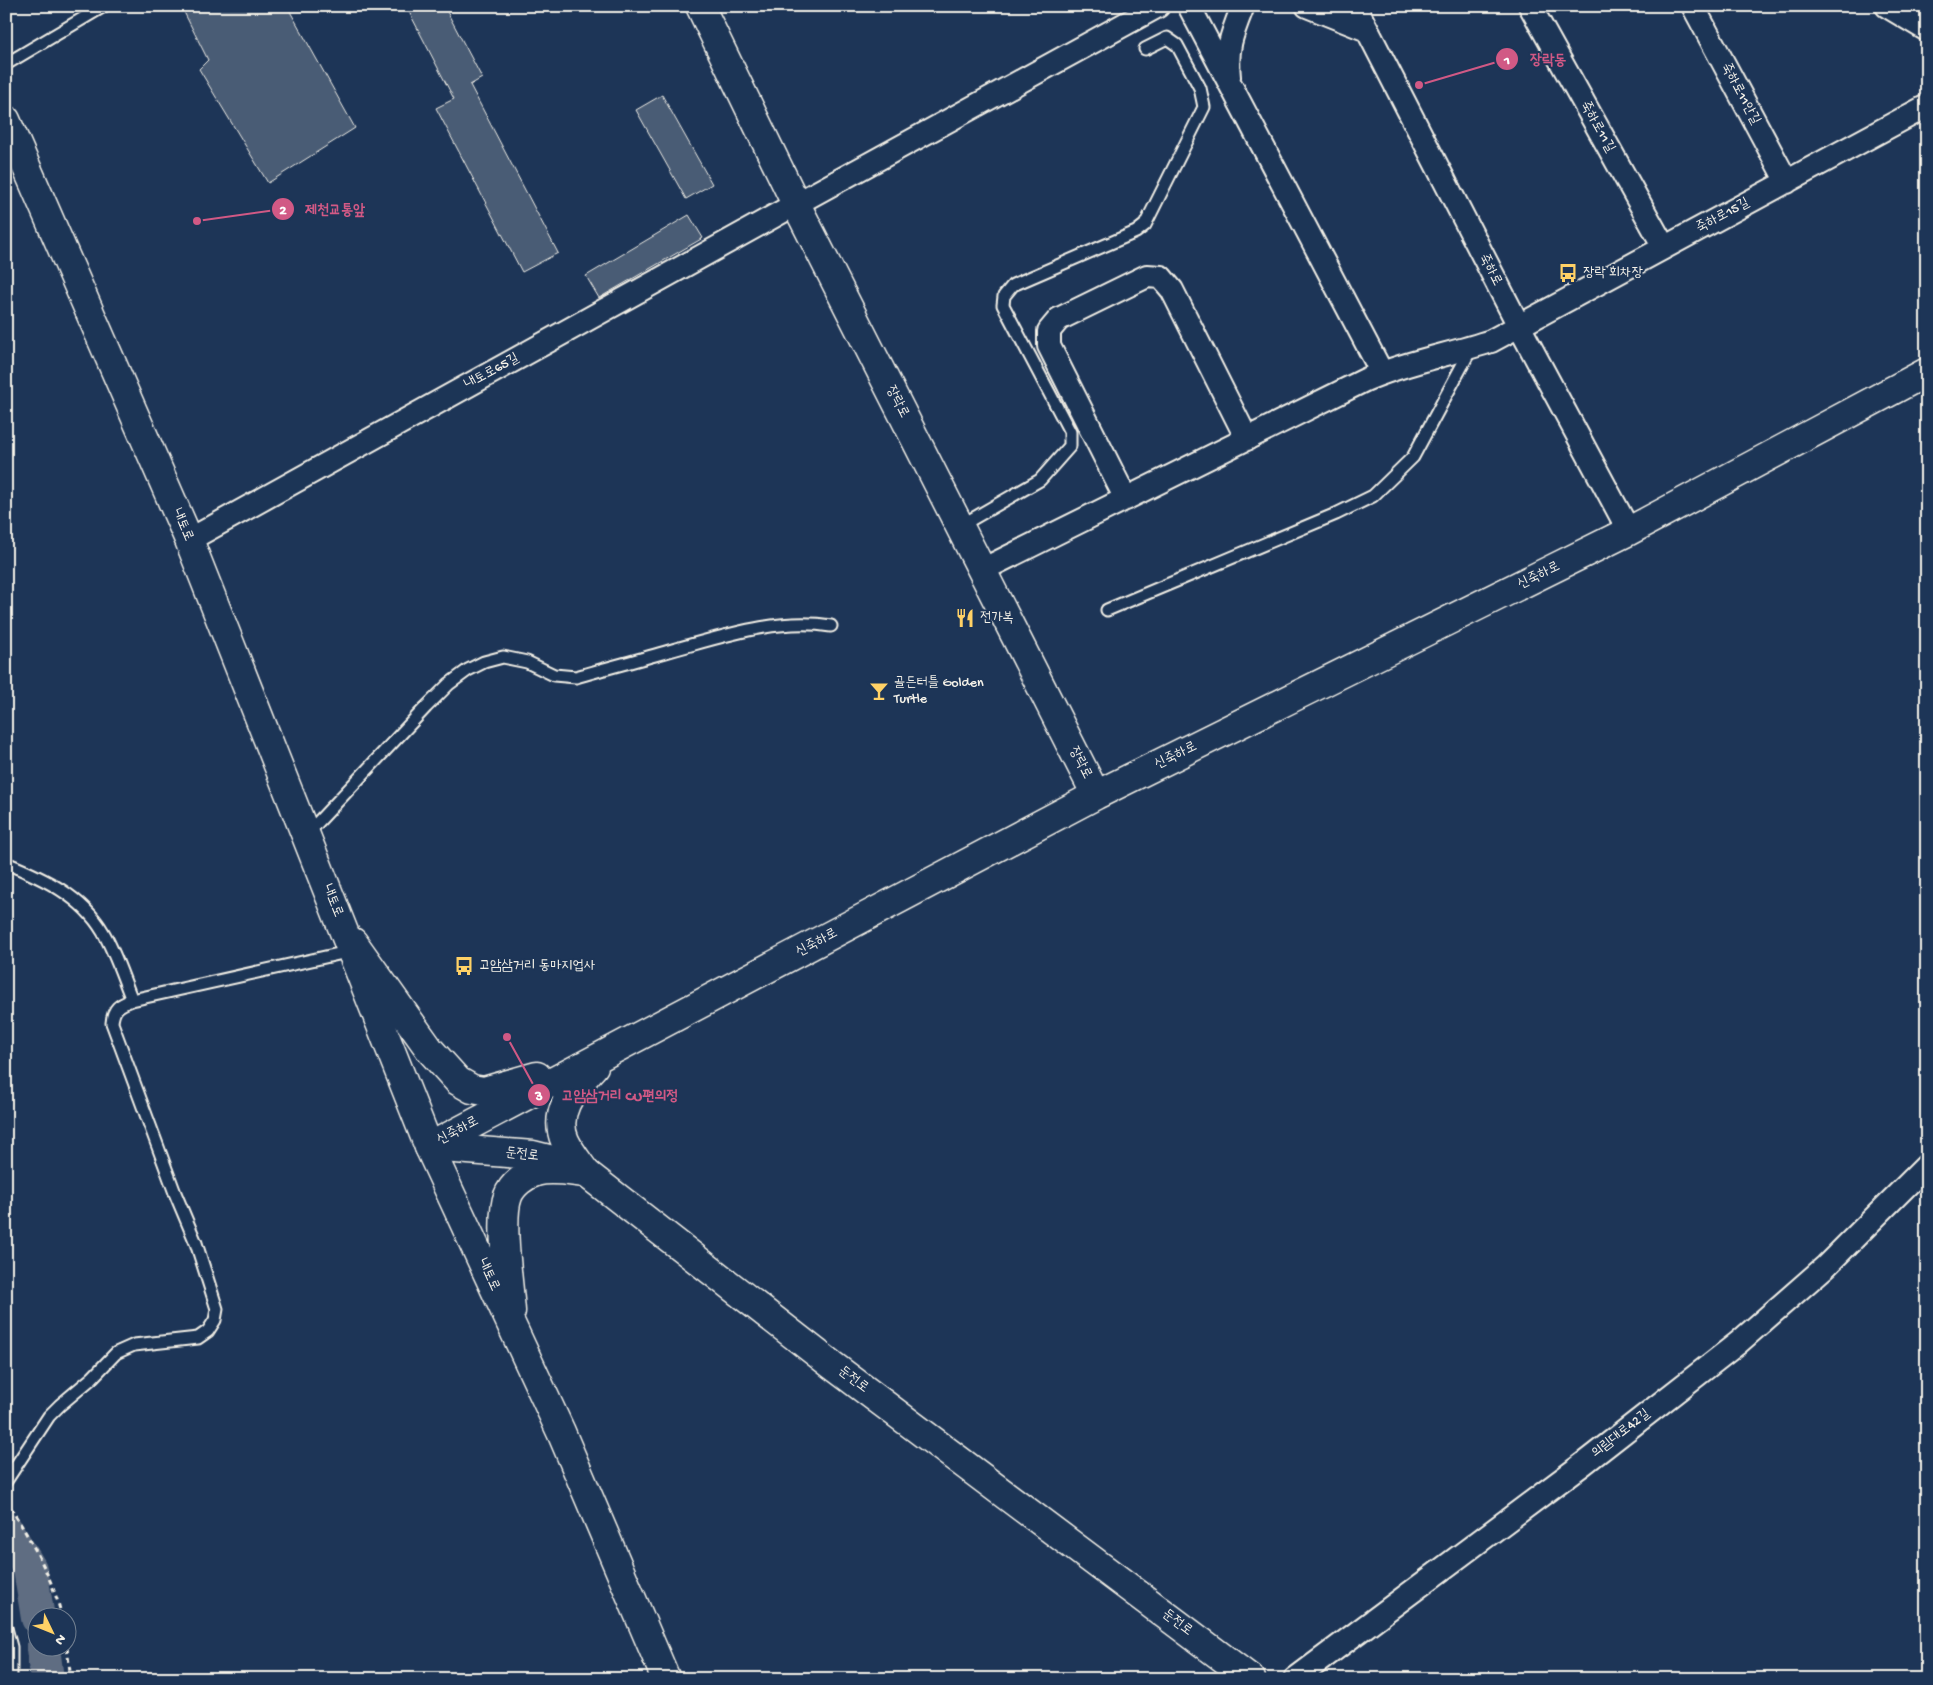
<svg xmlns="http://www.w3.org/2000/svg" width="1933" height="1685" font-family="'Gochi Hand','Poor Story',sans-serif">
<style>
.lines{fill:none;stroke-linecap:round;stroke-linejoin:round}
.river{stroke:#5e6d82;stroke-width:34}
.building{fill:#485b74;stroke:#f4f1e8}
.lane-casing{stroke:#f4f1e8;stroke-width:15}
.street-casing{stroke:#f4f1e8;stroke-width:26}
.secondary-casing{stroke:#f4f1e8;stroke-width:31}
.primary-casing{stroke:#f4f1e8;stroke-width:31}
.path{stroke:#f4f1e8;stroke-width:3;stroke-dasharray:5 4;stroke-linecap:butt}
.lane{stroke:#1d3557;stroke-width:11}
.street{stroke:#1d3557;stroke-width:22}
.secondary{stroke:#1d3557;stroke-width:28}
.primary{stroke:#1d3557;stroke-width:28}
.labels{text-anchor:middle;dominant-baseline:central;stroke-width:4;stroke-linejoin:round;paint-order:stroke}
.street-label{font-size:14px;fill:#f4f1e8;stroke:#1d3557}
.poi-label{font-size:14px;fill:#f4f1e8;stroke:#1d3557;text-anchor:start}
.leader{fill:none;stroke:#d15985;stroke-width:2}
.callout-dot{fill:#d15985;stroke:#1d3557;stroke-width:2}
.mark-label{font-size:15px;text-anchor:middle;font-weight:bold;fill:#fff}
.callout-label{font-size:15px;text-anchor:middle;font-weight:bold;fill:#d15985;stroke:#1d3557;stroke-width:4;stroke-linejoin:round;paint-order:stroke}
</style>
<rect width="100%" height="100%" fill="#1d3557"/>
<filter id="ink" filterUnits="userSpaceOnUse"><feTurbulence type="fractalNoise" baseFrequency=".02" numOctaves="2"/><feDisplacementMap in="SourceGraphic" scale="10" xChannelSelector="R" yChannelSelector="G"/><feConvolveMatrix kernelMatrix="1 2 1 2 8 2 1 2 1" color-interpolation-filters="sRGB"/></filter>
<g filter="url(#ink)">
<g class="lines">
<path class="river" d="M6,1530L30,1569L38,1618
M43,1648L47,1679"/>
</g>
<path class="building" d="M181,6H287L355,128L268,183L199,69L208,60Z
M406,6H444L482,78L470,85L558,253L522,272L436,108L454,99Z
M662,95L712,184L686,199L636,110Z
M689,215L703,238L599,298L586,276Z"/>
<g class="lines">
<g class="lane-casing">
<path id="lane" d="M6,64L104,6
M960,526L1040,480L1070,446V432L1003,305L1004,296L1013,285L1136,232L1145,225L1204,107L1200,88L1177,45L1167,38L1145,49
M1107,610L1336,514L1373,496L1413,457L1471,349
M306,835L426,707L449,684L468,670L484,662L503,657L527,662L554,675L576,677C607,668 638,660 669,651C721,637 777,617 831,626
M6,863C43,878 82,896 103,932C115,952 123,978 132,1000C119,1005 113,1008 112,1023L175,1193L196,1243L217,1309L215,1320L208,1331L198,1338L134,1345L116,1353L92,1378L60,1405L49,1416L6,1481
M132,1000L352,951
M6,1628L11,1647V1679"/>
</g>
<g class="street-casing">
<path id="street" d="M1189,6L1382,373
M1307,6L1367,30
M1355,6L1519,326L1629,531
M1530,6L1664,247
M1693,6L1787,182
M1887,6L1927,30
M1229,77C1226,47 1232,34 1243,6
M1126,499L1049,346V331L1059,319L1147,276L1161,277L1172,290L1247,439
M189,540L796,204L1158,6
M982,570L1365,380C1406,362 1449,355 1491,341L1927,106
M1295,1679L1583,1464L1738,1343L1826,1266L1927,1165"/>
</g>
<g class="secondary-casing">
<path id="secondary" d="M700,6L796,204L1096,795
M353,942L430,1050L458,1081L472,1089L484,1091L537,1076
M511,1311C509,1284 499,1219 508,1196C512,1185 525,1175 536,1172C552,1167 571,1172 586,1173C579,1163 570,1152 565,1141C552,1111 575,1088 594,1066
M666,1679L561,1432L429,1147L1096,795L1629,531L1927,372"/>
</g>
<g class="primary-casing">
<path id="primary" d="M6,120L189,540L429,1147L533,1155L557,1161L586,1173L832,1365L1251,1679"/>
</g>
<path class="path" d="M6,1500C28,1536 53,1576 62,1618
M67,1648L71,1679"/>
<use href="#lane" class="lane"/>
<use href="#street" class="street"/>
<use href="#secondary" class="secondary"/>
<use href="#primary" class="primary"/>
</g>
</g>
<defs>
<g id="bus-bare" transform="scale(1.5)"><path d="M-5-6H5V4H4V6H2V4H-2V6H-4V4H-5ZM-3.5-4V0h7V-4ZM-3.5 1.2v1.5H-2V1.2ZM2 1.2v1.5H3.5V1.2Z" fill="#ffd166" stroke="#1d3557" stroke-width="2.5" paint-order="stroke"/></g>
<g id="restaurant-bare" transform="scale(1.5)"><path d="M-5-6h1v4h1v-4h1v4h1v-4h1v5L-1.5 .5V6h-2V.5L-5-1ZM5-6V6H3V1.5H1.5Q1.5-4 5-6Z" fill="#ffd166" stroke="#1d3557" stroke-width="2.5" paint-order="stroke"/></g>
<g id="bar-bare" transform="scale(1.5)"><path d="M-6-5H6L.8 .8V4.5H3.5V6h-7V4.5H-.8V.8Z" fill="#ffd166" stroke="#1d3557" stroke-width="2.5" paint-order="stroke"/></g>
</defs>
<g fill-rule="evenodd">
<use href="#bus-bare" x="1568" y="273"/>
<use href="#restaurant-bare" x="965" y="618"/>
<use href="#bar-bare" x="879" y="691"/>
<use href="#bus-bare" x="464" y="966"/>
</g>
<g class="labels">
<g class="street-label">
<text transform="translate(1740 94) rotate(62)">죽하로11안길</text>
<text transform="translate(1597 127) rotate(61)">죽하로11길</text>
<text transform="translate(1723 216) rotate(-28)">죽하로15길</text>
<text transform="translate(1490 270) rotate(63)">죽하로</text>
<text transform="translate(492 372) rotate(-29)">내토로65길</text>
<text transform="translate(897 402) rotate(63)">장락로</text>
<text transform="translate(182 525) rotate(67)">내토로</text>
<text transform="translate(1539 576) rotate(-26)">신죽하로</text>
<text transform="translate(1176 756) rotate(-26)">신죽하로</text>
<text transform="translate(1080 763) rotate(63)">장락로</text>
<text transform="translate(332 901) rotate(68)">내토로</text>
<text transform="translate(817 943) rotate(-28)">신죽하로</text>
<text transform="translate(458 1131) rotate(-28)">신죽하로</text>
<text transform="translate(522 1155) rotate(7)">둔전로</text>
<text transform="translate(488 1275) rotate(65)">내토로</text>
<text transform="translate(853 1380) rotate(37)">둔전로</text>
<text transform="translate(1621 1434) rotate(-38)">의림대로42길</text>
<text transform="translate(1177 1623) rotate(37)">둔전로</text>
</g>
<g class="poi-label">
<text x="1583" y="273">장락 회차장</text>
<text x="980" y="618">전가복</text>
<text x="894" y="683">골든터틀 Golden<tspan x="894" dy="16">Turtle</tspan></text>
<text x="479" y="966">고암삼거리 동마지업사</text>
</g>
</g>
<path class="leader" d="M1419 85L1507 59M197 221L283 209M507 1037L539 1095"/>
<g class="callout-dot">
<circle cx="1419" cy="85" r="5"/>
<circle cx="197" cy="221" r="5"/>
<circle cx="507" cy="1037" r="5"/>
<circle cx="1507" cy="59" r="12"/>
<circle cx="283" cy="209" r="12"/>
<circle cx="539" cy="1095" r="12"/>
</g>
<g class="mark-label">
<text x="1507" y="64">1</text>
<text x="283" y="214">2</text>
<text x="539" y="1100">3</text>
</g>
<g class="callout-label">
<text x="1548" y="64">장락동</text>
<text x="335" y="214">제천교통앞</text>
<text x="620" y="1100">고암삼거리 CU편의정</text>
</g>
<rect width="1933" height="1685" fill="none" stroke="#1d3557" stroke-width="25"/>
<rect x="12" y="12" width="1908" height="1660" fill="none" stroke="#f4f1e8" stroke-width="2" filter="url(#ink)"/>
<g transform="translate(52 1632) rotate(133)"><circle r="24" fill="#1d3557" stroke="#738091"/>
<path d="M0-4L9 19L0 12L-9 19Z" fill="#ffd166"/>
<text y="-8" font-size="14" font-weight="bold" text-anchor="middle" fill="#f4f1e8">N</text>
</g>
</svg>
